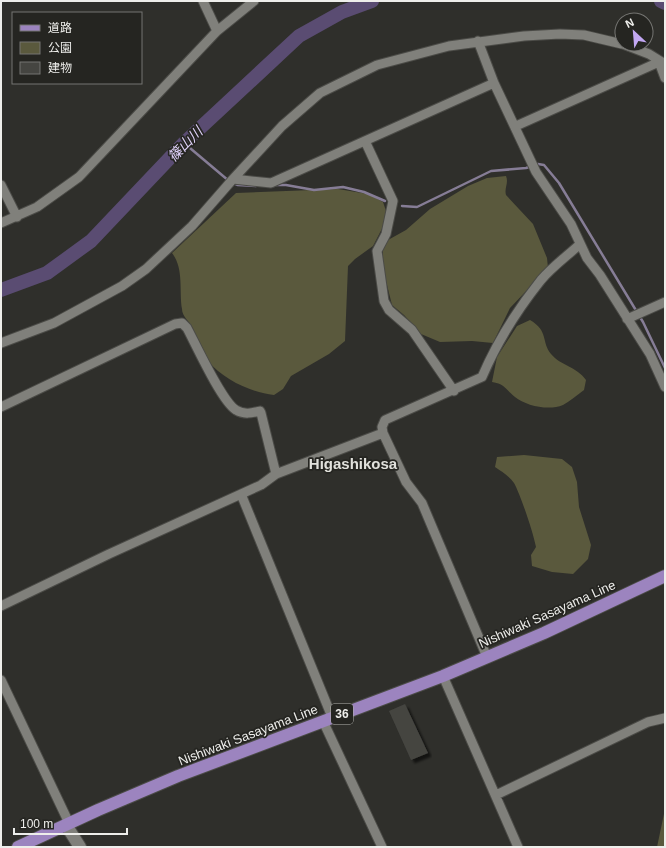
<svg xmlns="http://www.w3.org/2000/svg" width="666" height="848" font-family="Arial,'Noto Sans JP',sans-serif">
<style>
.green{fill:#5a593d}
.lines{fill:none;stroke-linecap:round;stroke-linejoin:round}
.stream{stroke:#867d96;stroke-width:2.5}
.river{stroke:#5a4c72;stroke-width:14}
.building{fill:#454541;filter:url(#shadow)}
.street-casing{stroke:#4b4b47;stroke-width:11}
.secondary-casing{stroke:#4b4b47;stroke-width:14}
.primary-casing{stroke:#4b4b47;stroke-width:14}
.street{stroke:#80807b;stroke-width:9}
.secondary{stroke:#80807b;stroke-width:12}
.primary{stroke:#9c84bf;stroke-width:12}
.labels{text-anchor:middle;dominant-baseline:central;stroke-width:3.5;stroke-linejoin:round;paint-order:stroke}
.shield{fill:#252521;stroke:#b2b2ae;stroke-width:1}
.shield-label{font-size:12px;font-weight:bold;fill:#eeeeeb}
.street-label{font-size:13px;fill:#eeeeeb;stroke:#252521}
.water-label{font-size:14px;font-style:italic;fill:#e0d2fa;stroke:#252521}
.quarter-label{font-size:15px;font-weight:bold;fill:#e1e1dc;stroke:#252521}
</style>
<defs>
<filter id="shadow"><feDropShadow dx="3.5" dy="3.5" stdDeviation="1" flood-color="#0009"/></filter>
</defs>
<rect width="100%" height="100%" fill="#2f2f2b"/>
<path class="green" d="M506,176C509,183 504,188 506,195L533,224L547,258L548,268L510,308L493,343L472,341L440,342L421,334L404,315L392,305L383,269V248L388,240L406,230L430,209L468,186L487,178Z
M338,189L368,194L383,202L388,217L373,246L355,259L348,266L345,341L329,354L291,376L283,389L274,395C250,392 224,380 208,361C201,352 197,338 192,327C189,321 182,316 182,309C179,291 184,268 172,253L236,193Z
M530,320C549,331 541,342 551,354C561,366 576,366 586,380L584,390C577,395 570,401 563,405C549,411 526,406 515,397C505,389 505,384 492,382L497,357L517,326Z
M524,455L562,459L572,467L577,482L579,507L591,545L588,559L573,574L552,572L532,566L531,555L536,547C533,532 521,496 514,483C509,476 501,471 495,467L497,457Z
M665,809V847H657Z"/>
<g class="lines">
<path class="stream" d="M184,143L229,181
M233,183L238,185L256,186
M275,185H286L314,190L343,187L364,192L385,201
M402,206L417,207L491,171L526,168L538,164L544,165L559,183L643,322L665,368"/>
<path class="river" d="M661,1L665,3
M1,290L47,273L91,241L184,143L299,36L342,12L372,1"/>
</g>
<path class="building" d="M405,704L428,753L411,760L389,711Z"/>
<g class="lines">
<g class="street-casing">
<path id="street" d="M203,1L217,31
M478,41L494,83L536,172L571,224L587,258L600,275L650,354L665,387
M623,44L649,54L665,64
M659,62L665,78
M516,126L659,62
M365,141L393,201L386,234L377,251L384,301L389,310L412,330L454,391
M233,179L271,183L494,83
M1,185L17,217
M1,223L37,207L79,177L217,31L254,1
M627,319L665,302
M1,343L54,323L122,286L146,269L192,226L233,179L282,126L320,93L377,65L449,46L524,36L560,34L584,35L622,44
M1,407L175,324L182,323L187,328C196,345 222,402 236,410C244,415 252,413 260,411L261,413L276,474
M241,494L332,717
M1,606L109,554L261,485L276,474L383,433
M487,657L422,503L406,482L383,433L382,427L385,420L482,377C497,342 517,310 541,280C552,267 567,256 579,245
M443,676L518,847
M1,680L69,823
M323,721L382,847
M496,795L648,722L665,718"/>
</g>
<g class="secondary-casing">
<path id="secondary" d="M66,825L80,847"/>
</g>
<g class="primary-casing">
<path id="primary" d="M18,847L98,810L178,776L443,676L544,633L665,576"/>
</g>
<use href="#street" class="street"/>
<use href="#secondary" class="secondary"/>
<use href="#primary" class="primary"/>
</g>
<g class="labels">
<rect class="shield" x="331" y="704" width="22" height="20" rx="3"/>
<g class="shield-label">
<text x="342" y="714">36</text>
</g>
<g class="street-label">
<text transform="translate(547 614) rotate(-24)">Nishiwaki Sasayama Line</text>
<text transform="translate(248 735) rotate(-21)">Nishiwaki Sasayama Line</text>
</g>
<g class="water-label">
<text transform="translate(185 144) rotate(-45)">篠山川</text>
</g>
<g class="quarter-label">
<text x="353" y="463">Higashikosa</text>
</g>
</g>
<rect width="666" height="848" fill="none" stroke="#eeeeeb" stroke-width="4"/>
<rect x="12" y="12" width="130" height="72" fill="#252521" stroke="#757572"/>
<rect x="20" y="25" width="20" height="6" fill="#9c84bf" stroke="#757572"/>
<text x="48" y="32" font-size="12" fill="#eeeeeb">道路</text>
<rect x="20" y="42" width="20" height="12" fill="#5a593d" stroke="#757572"/>
<text x="48" y="52" font-size="12" fill="#eeeeeb">公園</text>
<rect x="20" y="62" width="20" height="12" fill="#454541" stroke="#757572"/>
<text x="48" y="72" font-size="12" fill="#eeeeeb">建物</text>
<g transform="translate(634 32) rotate(334)"><circle r="19" fill="#252521" stroke="#757572"/>
<path d="M0-3L7 15L0 10L-7 15Z" fill="#c2a7f2"/>
<text y="-6" font-size="11" font-weight="bold" text-anchor="middle" fill="#eeeeeb">N</text>
</g>
<path d="M14 828v6h113v-6" fill="none" stroke="#eeeeeb" stroke-width="2"/>
<text x="20" y="828" font-size="12" fill="#eeeeeb" stroke="#252521" stroke-width="3" paint-order="stroke">100 m</text>
</svg>
